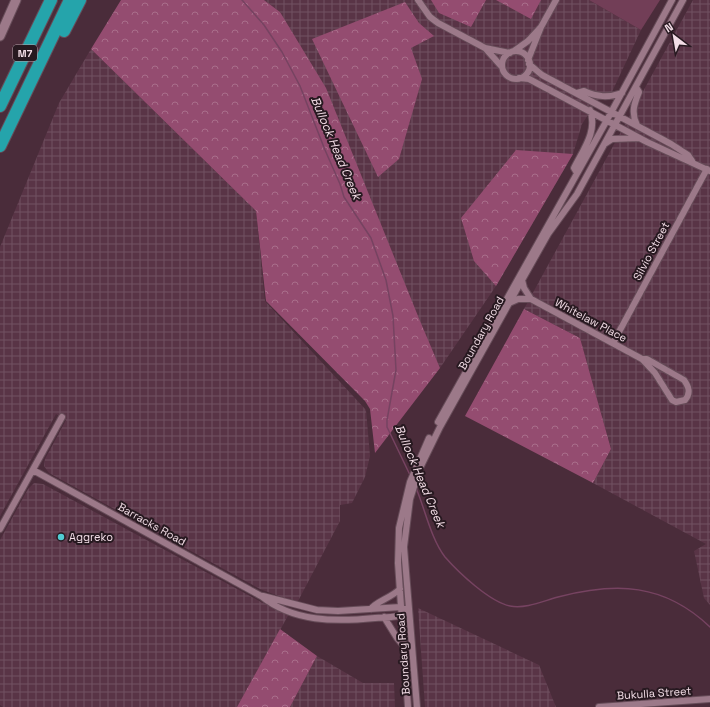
<svg xmlns="http://www.w3.org/2000/svg" width="710" height="707" font-family="'Space Grotesk',sans-serif">
<style>
.industrial{fill:url(#industrial-grid)}
.forest{fill:url(#forest-crowns)}
.park{fill:#723e57}
.lines{fill:none;stroke-linecap:round;stroke-linejoin:round}
.stream{stroke:#764361;stroke-width:1.5}
.street-casing{stroke:#664c58;stroke-width:8}
.secondary-casing{stroke:#664c58;stroke-width:11}
.highway-casing{stroke:#664c58;stroke-width:14}
.street{stroke:#9c7989;stroke-width:6}
.secondary{stroke:#9c7989;stroke-width:9}
.highway{stroke:#25a4ab;stroke-width:12}
.poi-dot{fill:#51ccd4;stroke:#271920;stroke-width:1.5}
.labels{text-anchor:middle;dominant-baseline:central;stroke-width:4;stroke-linejoin:round;paint-order:stroke}
.shield{fill:#271920;stroke:#b6a3ab;stroke-width:1}
.shield-label{font-size:10px;font-weight:bold;fill:#f3dee7}
.street-label{font-size:11px;fill:#f3dee7;stroke:#271920}
.poi-label{font-size:11px;fill:#f3dee7;stroke:#271920;text-anchor:start}
.water-label{font-size:12px;font-style:italic;fill:#f4dee7;stroke:#271920}
</style>
<defs>
<pattern id="industrial-grid" width="8" height="8" patternUnits="userSpaceOnUse"><rect width="8" height="8" fill="#593446"/><path d="M0 4h8M4 0v8" fill="none" stroke="#715161"/></pattern>
<pattern id="forest-crowns" width="20" height="18" patternUnits="userSpaceOnUse"><rect width="20" height="18" fill="#944c70"/><path d="M2 6a3 3 0 1 1 6 0M12 15a3 3 0 1 1 6 0" fill="none" stroke="#a96e8b"/></pattern>
</defs>
<rect width="100%" height="100%" fill="#4a2c3a"/>
<path class="industrial" d="M264,0H589L641,30L611,94H602L582,124L573,154L496,286L440,368L280,12Z
M693,0H710V605L704,598L694,551L706,544L593,483L611,449L580,338L524,309Z
M91,49L256,211L265,301L366,410L370,456L365,477L352,503L340,505V521L297,603L260,589L49,473L44,466L45,459L66,420L56,414L0,516V247L59,103Z
M34,483L43,484L261,602L289,614L237,707H3L0,705V540L28,489Z
M418,608L539,665L556,707H425Z
M317,656L363,683H394L395,707H290Z"/>
<path class="forest" d="M121,0H264L280,12L326,88L420,321L440,368L375,453L370,409L365,401L266,301L256,211L91,49Z
M431,0H486L471,27L439,13Z
M496,0H541L531,19Z
M405,2L419,23L434,36L411,48L422,79L399,159L378,177L312,39Z
M516,150L573,154L496,286L474,261L461,218Z
M524,309L580,338L611,449L593,483L465,416Z
M280,629L317,656L290,707H237Z"/>
<path class="park" d="M589,0H660L641,30Z"/>
<g class="lines">
<path class="stream" d="M242,0L264,25L282,52L300,86L325,150L340,184L344,197L371,238L386,280L393,316L396,370L387,420V427L410,475
M416,488C425,509 431,539 445,557C459,573 490,602 510,606C526,609 543,601 558,597C616,582 664,583 710,627"/>
<g class="street-casing">
<path id="street" d="M418,0L430,17L438,23L485,48L510,53
M485,48L502,67
M514,51L528,41L540,28
M502 65a14 14 0 1 1 28 0a14 14 0 1 1-28 0Z
M528,60L541,27L556,0
M529,64L542,75L671,144L688,155L692,161
M519,78L529,79L647,142L710,171
M636,87L639,92C634,104 631,113 637,125
M577,93L584,91C597,97 608,98 622,93
M606,143L612,139L639,138
M577,173L574,168C583,150 598,131 590,110
M522,280L524,288L531,299
M509,303L518,299H531L642,359L655,373L672,400L676,402L685,400C691,393 689,387 684,380L647,359H642
M613,343L707,169
M438,422L607,120L672,0
M33,470L261,596C293,622 335,622 375,618C384,617 397,618 405,614
M0,529L62,417
M263,596L317,610L338,611L401,607L405,609
M371,609C375,602 391,598 400,589
M384,617L397,638L403,645
M408,707L398,563L399,528L410,482L429,438
M417,707L404,547L410,499L420,468L440,427L522,280L548,234L577,194L683,0
M599,707L710,699"/>
</g>
<g class="secondary-casing">
<path id="secondary" d="M0,36L16,0"/>
</g>
<g class="highway-casing">
<path id="highway" d="M64,31L80,0
M0,106L51,0
M0,146L70,0"/>
</g>
<use href="#street" class="street"/>
<use href="#secondary" class="secondary"/>
<use href="#highway" class="highway"/>
</g>
<circle class="poi-dot" cx="61" cy="537" r="4"/>
<g class="labels">
<rect class="shield" x="13" y="45" width="24" height="16" rx="3"/>
<g class="shield-label">
<text x="25" y="53">M7</text>
</g>
<g class="street-label">
<text transform="translate(651 251) rotate(-62)">Silvio Street</text>
<text transform="translate(591 320) rotate(28)">Whitelaw Place</text>
<text transform="translate(481 333) rotate(-61)">Boundary Road</text>
<text transform="translate(152 524) rotate(29)">Barracks Road</text>
<text transform="translate(403 654) rotate(-94)">Boundary Road</text>
<text transform="translate(654 693) rotate(-4)">Bukulla Street</text>
</g>
<g class="poi-label">
<text x="69" y="537">Aggreko</text>
</g>
<g class="water-label">
<text transform="translate(336 148) rotate(67)">Bullock Head Creek</text>
<text transform="translate(420 476) rotate(67)">Bullock Head Creek</text>
</g>
</g>
<g transform="translate(674 36) rotate(329)" stroke="#271920" stroke-width="3" paint-order="stroke">
<path d="M0-3L7 15L0 10L-7 15Z" fill="#f3dee7"/>
<text y="-6" font-size="11" font-weight="bold" text-anchor="middle" fill="#f3dee7">N</text>
</g>
</svg>
